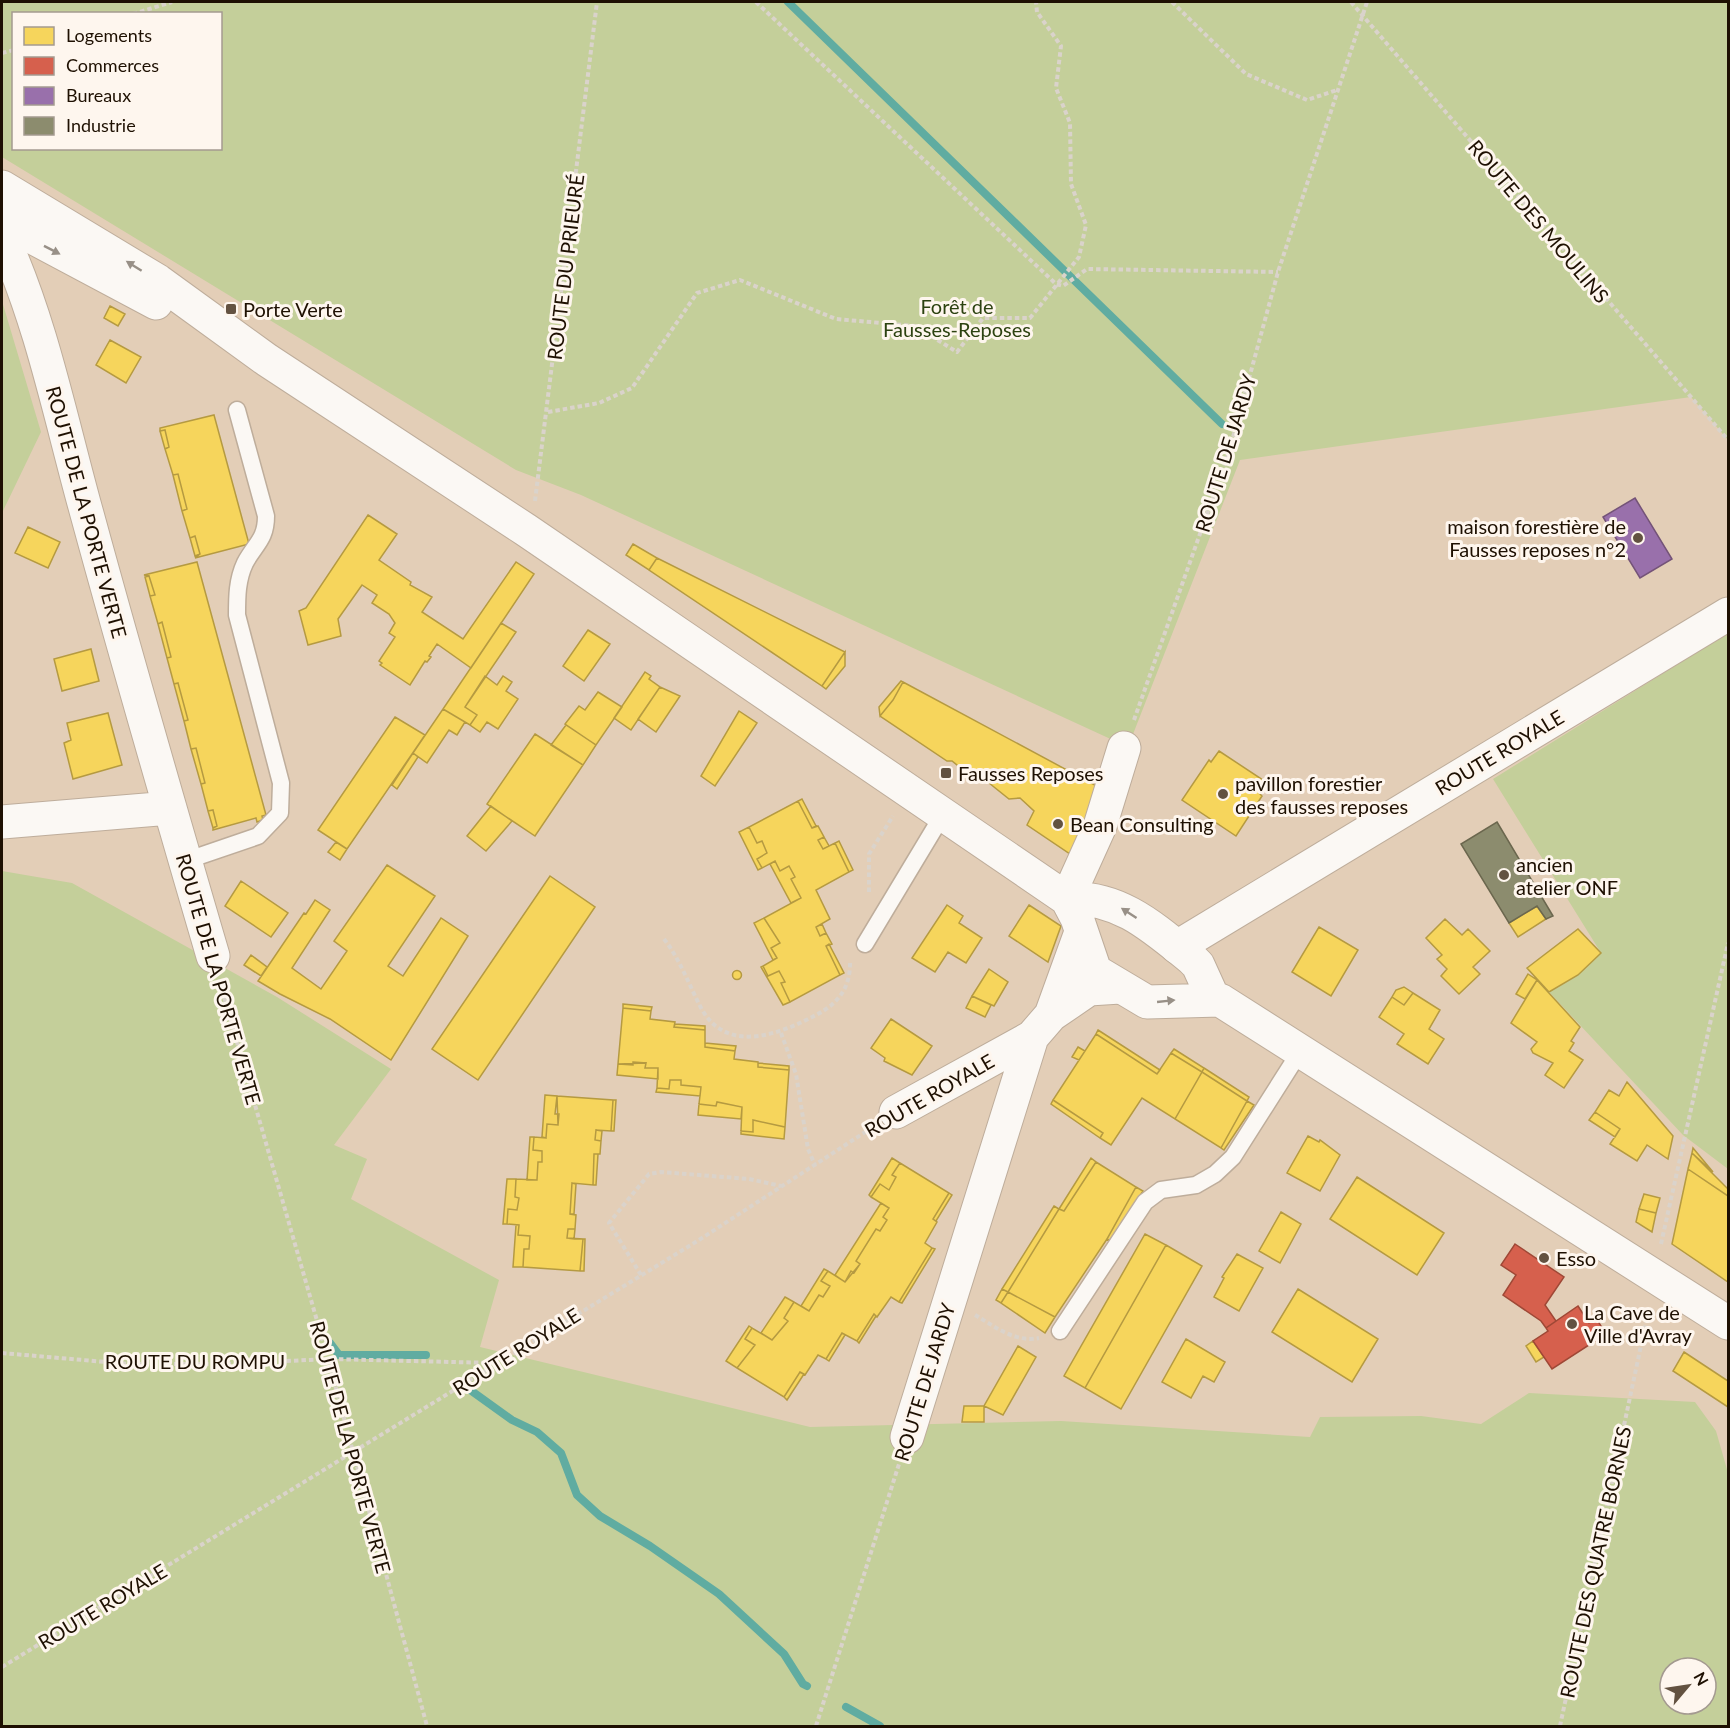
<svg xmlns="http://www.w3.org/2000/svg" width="1730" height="1728" font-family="Lato,sans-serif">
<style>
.green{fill:#c4cf9a;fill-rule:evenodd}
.homes{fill:#f6d55c;stroke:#b59a41;stroke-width:1.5}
.shops{fill:#d6604d;stroke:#9f4836;stroke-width:1.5}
.offices{fill:#9970ab;stroke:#745378;stroke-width:1.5}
.industry{fill:#8c8c6e;stroke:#6b674e;stroke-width:1.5}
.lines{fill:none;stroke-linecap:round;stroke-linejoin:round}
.stream{stroke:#60aca1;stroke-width:8}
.lane-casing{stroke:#bead9b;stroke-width:19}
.street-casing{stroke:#bead9b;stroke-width:35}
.secondary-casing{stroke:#bead9b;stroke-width:35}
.path{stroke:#dad3cb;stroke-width:4;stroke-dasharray:4.5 3;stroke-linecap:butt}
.lane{stroke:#fbf8f4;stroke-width:16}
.street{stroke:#fbf8f4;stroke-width:33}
.secondary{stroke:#fbf8f4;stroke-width:33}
.oneway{fill:#989087}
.poi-dot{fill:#635241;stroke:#fef6ee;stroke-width:2}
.labels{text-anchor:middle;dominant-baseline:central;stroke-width:6;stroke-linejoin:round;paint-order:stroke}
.street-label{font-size:20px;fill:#1e1002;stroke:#fef6ee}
.park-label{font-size:20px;fill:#2c4210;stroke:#fef6ee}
.poi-label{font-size:20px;fill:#1e1002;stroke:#fef6ee;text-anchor:start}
</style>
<rect width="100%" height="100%" fill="#e3ceb7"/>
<path class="green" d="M2,2H1728V440L1691,397L1240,460L1128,747L581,495L516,470L2,157ZM14,14H220V148H14Z
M2,301L41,432L2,513Z
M1728,633V1169L1683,1135L1549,992L1578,975L1601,953L1493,779Z
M2,871L72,883L277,997L391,1069L334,1145L367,1159L351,1199L499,1280L480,1347L810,1427L1061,1421L1310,1437L1320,1417L1421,1416L1481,1424L1529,1393L1695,1402L1716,1431L1728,1473V1726H2ZM1670,1668H1706V1704H1670Z"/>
<path class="homes" d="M110,306L125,314L118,326L104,318Z
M110,340L141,357L126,383L96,365Z
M214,415L249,544L195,558L200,554L195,536L190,538L182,511L187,509L178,474L173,475L165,449L169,447L165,430L160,431V428Z
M165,430L169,447L165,449L160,431Z
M178,474L187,509L182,511L173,475Z
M368,515L397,534L379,560L411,582L410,585L432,597L422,612L463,639L516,562L534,574L471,668L437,644L429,656L431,657L427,662L425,661L410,685L380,665L382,663L379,661L395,637L389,633L395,623L389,614L372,603L377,595L362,585L338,619L341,636L308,645L299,611L306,608Z
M28,527L60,542L48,568L15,553Z
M195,536L200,554L195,556L190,538Z
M633,544L657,558L649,570L626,555Z
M657,558L845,652L822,686L649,570Z
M197,562L266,815L262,816L263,820L257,822L256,818L213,830V828L217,826L213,810L208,811L201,784L205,783L196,748L191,749L184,721L188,720L178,683L174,684L167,658L171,657L162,622L158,624L150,596L155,595L149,576L144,575Z
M149,576L155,595L150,596L145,577Z
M162,622L171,657L167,658L158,624Z
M501,623L516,632L465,707L477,715L470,725L443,709Z
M588,630L610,644L584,681L563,666Z
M91,649L99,681L62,691L54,659Z
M845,652V666L826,689L822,686Z
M645,672L651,676L649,679L660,687L631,730L614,718Z
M485,676L497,685L503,676L512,682L506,691L518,699L498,729L487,722L480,732L470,725L477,715L465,707Z
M901,681L903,682L893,700L880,716L879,707Z
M903,682L1106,791L1082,862L1027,825L1034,811L1020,798L1009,799L984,779L976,780L952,761H947L880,716L893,700Z
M178,683L188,720L184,721L174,684Z
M660,687L680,696L656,732L638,719Z
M598,692L622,707L596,745L565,724L579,706L585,710Z
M443,709L465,722L457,735L449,730L427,763L413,753Z
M739,711L757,723L715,786L701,776Z
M108,713L122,765L73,779L64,743L71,740L67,723Z
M395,717L425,735L347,849L318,830Z
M566,725L596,745L583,765L551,745Z
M535,734L583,765L535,836L487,804Z
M196,748L205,783L201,784L191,749Z
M1219,751L1266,782L1259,793L1262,796L1236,836L1182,800L1209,760L1211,762Z
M413,753L418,757L397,789L392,785Z
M802,799L816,826L812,828L798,801Z
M798,801L812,828L818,826L824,837L818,840L823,849L835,843L849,872L816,890L830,919L816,927L820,936L826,933L832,944L826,946L840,975L790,1002L781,983L785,982L779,971L768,976L763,966L777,958L771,948L780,943L764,918L801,898L791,879L795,877L789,866L780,871L775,861L762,868L757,859L767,853L762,841L757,843L749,827Z
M491,806L512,821L486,851L467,836Z
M213,810L217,826L213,828L208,811Z
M749,827L757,843L762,841L767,853L757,859L762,868L758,870L739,832Z
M824,837L829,846L823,849L818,840Z
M839,841L853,870L849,872L835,843Z
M336,842L347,849L340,860L328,852Z
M775,861L780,871L789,866L795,877L791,879L801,898L791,903L770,864Z
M387,865L435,896L388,966L403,976L441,918L468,936L391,1060L330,1019L280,994L258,981L304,913L306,914L315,900L330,910L292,968L321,989L347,951L334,941Z
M550,876L595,907L478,1080L432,1049Z
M241,881L288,913L271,937L225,906Z
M947,905L963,916L959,923L982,938L966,963L948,952L935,972L912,958Z
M1029,905L1061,926L1048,962L1009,936Z
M1537,906L1546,919L1518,937L1509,923Z
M764,918L780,943L771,948L777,958L773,960L754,923Z
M1445,919L1462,935L1468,929L1490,951L1473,967L1480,974L1459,994L1441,976L1447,969L1437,959L1442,955L1426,938Z
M822,924L826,933L820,936L816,927Z
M1319,927L1358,950L1331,996L1292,972Z
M1578,929L1601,953L1578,975L1549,992L1527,968Z
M829,944L844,973L840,975L826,946Z
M251,955L267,967L261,976L244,965Z
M763,966L768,976L779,971L785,982L781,983L790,1002L783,1005L761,967Z
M989,969L1008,982L994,1006L972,996Z
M732.5 975a4.5 4.5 0 1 1 9 0a4.5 4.5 0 1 1-9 0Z
M1528,974L1537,980L1525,999L1516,994Z
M1537,980L1580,1027L1571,1041L1574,1043L1569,1051L1583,1060L1564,1088L1545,1075L1553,1063L1533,1053L1531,1049L1537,1042L1511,1023Z
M1404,987L1413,993L1404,1005L1392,997L1396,990Z
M1413,993L1440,1010L1429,1029L1444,1039L1428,1064L1397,1044L1404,1034L1379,1017L1392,997L1404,1005Z
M972,996L991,1005L985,1017L966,1008Z
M623,1004L652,1007L651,1011L623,1008Z
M623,1008L651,1011L650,1019L675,1022L674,1027L705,1030V1047L735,1051L734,1059L758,1062V1067L789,1070L785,1127L753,1120V1132L741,1131L742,1107L717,1102L716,1106L699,1104L701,1087L681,1085V1080H670L669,1089L657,1088L658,1068H645L646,1063L618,1064Z
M891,1019L932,1046L912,1075L884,1061L885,1058L871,1048Z
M675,1024L705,1026V1030L674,1027Z
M1098,1030L1160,1070L1157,1074L1096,1034Z
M1096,1034L1157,1074L1171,1053L1202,1072L1175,1119L1142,1098L1111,1145L1100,1138L1103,1133L1053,1100Z
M705,1043L736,1046L735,1051L705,1047Z
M1078,1047L1085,1051L1079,1060L1072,1057Z
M1174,1049L1204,1068L1202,1072L1171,1053Z
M633,1062L646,1063L645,1068H658V1079L617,1075L618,1064L633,1065Z
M758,1063L789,1066V1070L758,1067Z
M1204,1068L1249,1097L1247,1101L1202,1072Z
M1202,1072L1247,1101L1221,1148L1175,1119Z
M670,1080H681V1085L701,1087L700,1096L656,1092L657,1088L669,1089Z
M1627,1082L1673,1136L1668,1159L1647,1145L1637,1161L1610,1144L1620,1129L1595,1112L1609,1090L1619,1096Z
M545,1095L557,1096L555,1114H559L558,1125L547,1124L546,1138L542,1137Z
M557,1096L613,1100L611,1131L596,1130L595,1140L601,1141L600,1154H594L593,1185L572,1183L570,1214L576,1215L575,1229H568L567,1238L583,1239L580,1271L523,1267L524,1249H529L530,1236L518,1235L519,1225L507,1224L508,1209L517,1210L519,1198L515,1197L516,1179L537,1180L538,1162H542V1151L533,1150L534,1137L546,1138L547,1124L558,1125Z
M613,1100H616L614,1131H611Z
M1053,1100L1103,1133L1100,1138L1051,1104Z
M1247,1101L1254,1105L1224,1150L1221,1148Z
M717,1102L742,1107L741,1119L698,1115L699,1104L716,1106Z
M1595,1112L1620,1129L1615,1137L1589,1120Z
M753,1120L785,1127L784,1139L741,1134V1131L753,1132Z
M596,1130L602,1131L601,1141L595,1140Z
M1308,1136L1319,1142L1320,1140L1340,1155L1320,1191L1287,1173Z
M530,1137H534L533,1150L542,1151V1162H538L537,1180H527Z
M1693,1148L1713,1172L1692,1153Z
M1692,1153L1728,1189V1196L1688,1169Z
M594,1154H598L596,1185H593Z
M892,1158L900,1163L892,1175L896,1177L889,1190L880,1184L871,1197L869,1195Z
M1091,1158L1096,1162L1064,1211L1059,1209Z
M1096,1162L1136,1187L1107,1239L1055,1317L1008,1292L1059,1209L1064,1211Z
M900,1163L949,1193L933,1219L937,1222L925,1243L932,1248L899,1302L891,1297L877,1317L874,1314L857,1341L842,1333L826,1359L818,1355L805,1375L800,1372L784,1397L737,1368L755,1345L745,1339L752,1328L772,1340L788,1321L784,1318L794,1302L809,1311L819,1295L823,1297L830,1286L821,1281L828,1271L845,1282L851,1271L854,1273L860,1264L856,1261L876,1229L880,1231L887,1220L883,1217L889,1208L871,1197L880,1184L889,1190L896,1177L892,1175Z
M1688,1169L1728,1196V1282L1672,1244Z
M1357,1177L1444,1233L1417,1275L1330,1219Z
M507,1179H516L515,1197L519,1198L517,1210L508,1209L507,1224H503Z
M572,1183L576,1184L574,1214H570Z
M1136,1187L1143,1191L1112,1242L1107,1239Z
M949,1193L952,1195L936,1221L933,1219Z
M1644,1194L1660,1198L1656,1213L1639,1209Z
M881,1203L889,1208L883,1217L887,1220L880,1231L876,1229L856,1261L860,1264L845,1282L835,1275Z
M1054,1206L1059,1209L1008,1292L1002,1289Z
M1639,1209L1656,1213L1652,1232L1636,1222Z
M1281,1212L1301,1224L1280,1263L1259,1251Z
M516,1225H519L518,1235L530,1236L529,1249H524L523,1267H513Z
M568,1229H575L574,1239L567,1238Z
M1145,1234L1166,1245L1085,1388L1064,1376Z
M583,1239H585L584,1271H580Z
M1166,1245L1202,1266L1121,1409L1085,1388Z
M932,1248L935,1249L902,1303L899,1302Z
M1237,1254L1263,1268L1239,1311L1214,1297L1224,1278L1222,1277Z
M824,1269L828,1271L821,1281L830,1286L823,1297L819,1295L809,1311L801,1306Z
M1002,1289L1008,1292L1001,1303L996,1300Z
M1298,1289L1378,1339L1352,1382L1272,1332Z
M1008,1292L1055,1317L1045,1333L1001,1303Z
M785,1297L794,1302L784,1318L788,1321L772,1340L761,1333Z
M874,1314L876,1316L859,1343L857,1341Z
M749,1326L752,1328L745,1339L755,1345L737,1368L726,1361Z
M842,1333L845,1335L829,1361L826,1359Z
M1186,1339L1225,1362L1214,1382L1203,1376L1191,1398L1162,1382Z
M1533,1341L1544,1357L1536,1362L1526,1346Z
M1018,1346L1036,1357L1003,1415L984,1406Z
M1684,1352L1728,1381V1407L1673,1371Z
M800,1372L804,1374L787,1400L784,1397Z
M964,1406H984V1422H962Z"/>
<path class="shops" d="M1515,1244L1564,1277L1545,1305L1556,1321L1546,1328L1541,1321L1503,1295L1516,1275L1501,1265Z
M1578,1306L1589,1323L1596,1318L1606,1334L1552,1369L1533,1341L1548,1331L1546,1328Z"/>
<path class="offices" d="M1635,498L1672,559L1640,578L1603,517Z"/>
<path class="industry" d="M1497,822L1553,916L1546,919L1537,906L1509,923L1461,844Z"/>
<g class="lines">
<path class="stream" d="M788,2L1222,424
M330,1343L339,1355H426
M466,1387L512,1420L537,1432L561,1453L577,1495L600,1516L650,1546L719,1594L784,1654L803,1684L807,1686
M846,1707L880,1726"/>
<g class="lane-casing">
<path id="lane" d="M185,861L258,836L280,813L281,783L237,615C237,597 237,580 245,563C255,544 266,540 266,516L237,410
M865,944L942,816
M1060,1331L1145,1202L1161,1190L1196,1185L1215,1174L1233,1157L1301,1050"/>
</g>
<g class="street-casing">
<path id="street" d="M2,236C42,323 61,421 87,514C127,661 170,809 213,956
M2,822L170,808
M1067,899L1100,826L1124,748
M1177,947L1728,614
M1051,1015L1081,932
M896,1112L1032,1037L1051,1015L1089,989L1120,987
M907,1437L1032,1037"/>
</g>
<g class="secondary-casing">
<path id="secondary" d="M2,187L158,281L267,360L526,530L1067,899L1077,918L1095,971L1147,1002L1220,1000L1728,1323
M2,221L156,303
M1067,899C1118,895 1154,928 1192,959L1198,965L1213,998"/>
</g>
<path class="path" d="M756,2L1056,284L1063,286L1087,269L1278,272
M1172,2L1246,74L1307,100L1337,90
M1351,2L1728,440
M133,14L172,2
M2,53L14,50
M548,412L599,403L632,388L697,293L740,280L836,319L915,326L957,352L983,318H1030L1079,257L1086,225L1071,184L1070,123L1056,88L1061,46L1037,12L1036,2
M535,501L597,2
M1134,720L1229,452L1278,272L1367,2
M869,892V854L893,816
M664,939C679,958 688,982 699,1004C724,1056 778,1035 816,1015C839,1003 851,987 850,960
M220,983L328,1359L427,1726
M781,1033L796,1074L808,1149L815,1165
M1661,1244L1728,943
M641,1275L609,1223L649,1174L661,1172L749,1179L781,1186
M975,1315C994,1326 1015,1343 1039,1338
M2,1353L129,1364H226L328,1359L495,1363
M2,1667L699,1240L873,1127
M816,1726L899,1464
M1560,1726L1649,1308"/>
<use href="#lane" class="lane"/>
<use href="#street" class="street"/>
<use href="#secondary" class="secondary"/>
</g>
<defs><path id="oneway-solid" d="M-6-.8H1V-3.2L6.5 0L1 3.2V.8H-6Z" transform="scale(1.5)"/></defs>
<g class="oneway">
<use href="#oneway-solid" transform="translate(52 250) rotate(27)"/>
<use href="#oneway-solid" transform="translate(134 266) rotate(-148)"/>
<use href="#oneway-solid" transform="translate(1129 913) rotate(-147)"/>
<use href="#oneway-solid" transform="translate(1166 1001) rotate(-6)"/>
</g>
<g class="poi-dot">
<rect x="225" y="303" width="12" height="12" rx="3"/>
<circle cx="1638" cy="538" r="6"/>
<rect x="940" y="767" width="12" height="12" rx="3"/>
<circle cx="1223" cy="794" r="6"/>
<circle cx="1058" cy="824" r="6"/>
<circle cx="1504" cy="875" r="6"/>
<circle cx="1544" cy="1258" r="6"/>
<circle cx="1572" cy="1324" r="6"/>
</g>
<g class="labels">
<g class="street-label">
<text transform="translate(1539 221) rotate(50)">ROUTE DES MOULINS</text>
<text transform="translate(565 267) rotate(-83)">ROUTE DU PRIEURÉ</text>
<text transform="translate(1225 453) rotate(-73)">ROUTE DE JARDY</text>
<text transform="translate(87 512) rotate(75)">ROUTE DE LA PORTE VERTE</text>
<text transform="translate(1499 752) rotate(-31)">ROUTE ROYALE</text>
<text transform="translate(219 979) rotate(74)">ROUTE DE LA PORTE VERTE</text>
<text transform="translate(929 1095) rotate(-30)">ROUTE ROYALE</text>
<text transform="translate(516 1351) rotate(-32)">ROUTE ROYALE</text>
<text x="195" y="1361">ROUTE DU ROMPU</text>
<text transform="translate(924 1382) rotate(-73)">ROUTE DE JARDY</text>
<text transform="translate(351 1447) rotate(75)">ROUTE DE LA PORTE VERTE</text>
<text transform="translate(1595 1562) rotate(-78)">ROUTE DES QUATRE BORNES</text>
<text transform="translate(102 1606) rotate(-31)">ROUTE ROYALE</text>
</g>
<g class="park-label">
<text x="957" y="306">Forêt de<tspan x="957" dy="23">Fausses-Reposes</tspan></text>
</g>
<g class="poi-label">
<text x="243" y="309">Porte Verte</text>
<text x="1626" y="526" text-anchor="end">maison forestière de<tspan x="1626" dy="23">Fausses reposes n°2</tspan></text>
<text x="958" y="773">Fausses Reposes</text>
<text x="1235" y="783">pavillon forestier<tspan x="1235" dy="23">des fausses reposes</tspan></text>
<text x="1070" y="824">Bean Consulting</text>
<text x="1516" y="864">ancien<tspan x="1516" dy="23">atelier ONF</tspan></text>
<text x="1556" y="1258">Esso</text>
<text x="1584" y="1312">La Cave de<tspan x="1584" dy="23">Ville d'Avray</tspan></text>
</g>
</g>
<rect width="1730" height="1728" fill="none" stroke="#1e1002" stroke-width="6"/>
<rect x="12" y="12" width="210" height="138" fill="#fef6ee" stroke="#a49a90" stroke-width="1.5"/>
<rect x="24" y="27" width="30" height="18" fill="#f6d55c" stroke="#a49a90" stroke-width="1.5"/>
<text x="66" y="42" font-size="18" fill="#1e1002">Logements</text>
<rect x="24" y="57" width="30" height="18" fill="#d6604d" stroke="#a49a90" stroke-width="1.5"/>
<text x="66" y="72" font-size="18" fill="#1e1002">Commerces</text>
<rect x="24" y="87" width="30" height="18" fill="#9970ab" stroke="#a49a90" stroke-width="1.5"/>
<text x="66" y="102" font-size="18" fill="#1e1002">Bureaux</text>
<rect x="24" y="117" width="30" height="18" fill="#8c8c6e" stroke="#a49a90" stroke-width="1.5"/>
<text x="66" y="132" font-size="18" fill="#1e1002">Industrie</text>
<g transform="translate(1688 1686) rotate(61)"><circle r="28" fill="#fef6ee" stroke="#a49a90" stroke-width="1.5"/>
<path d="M0-4.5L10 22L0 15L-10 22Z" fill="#635241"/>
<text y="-9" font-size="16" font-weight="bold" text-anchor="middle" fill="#1e1002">N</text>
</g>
</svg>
